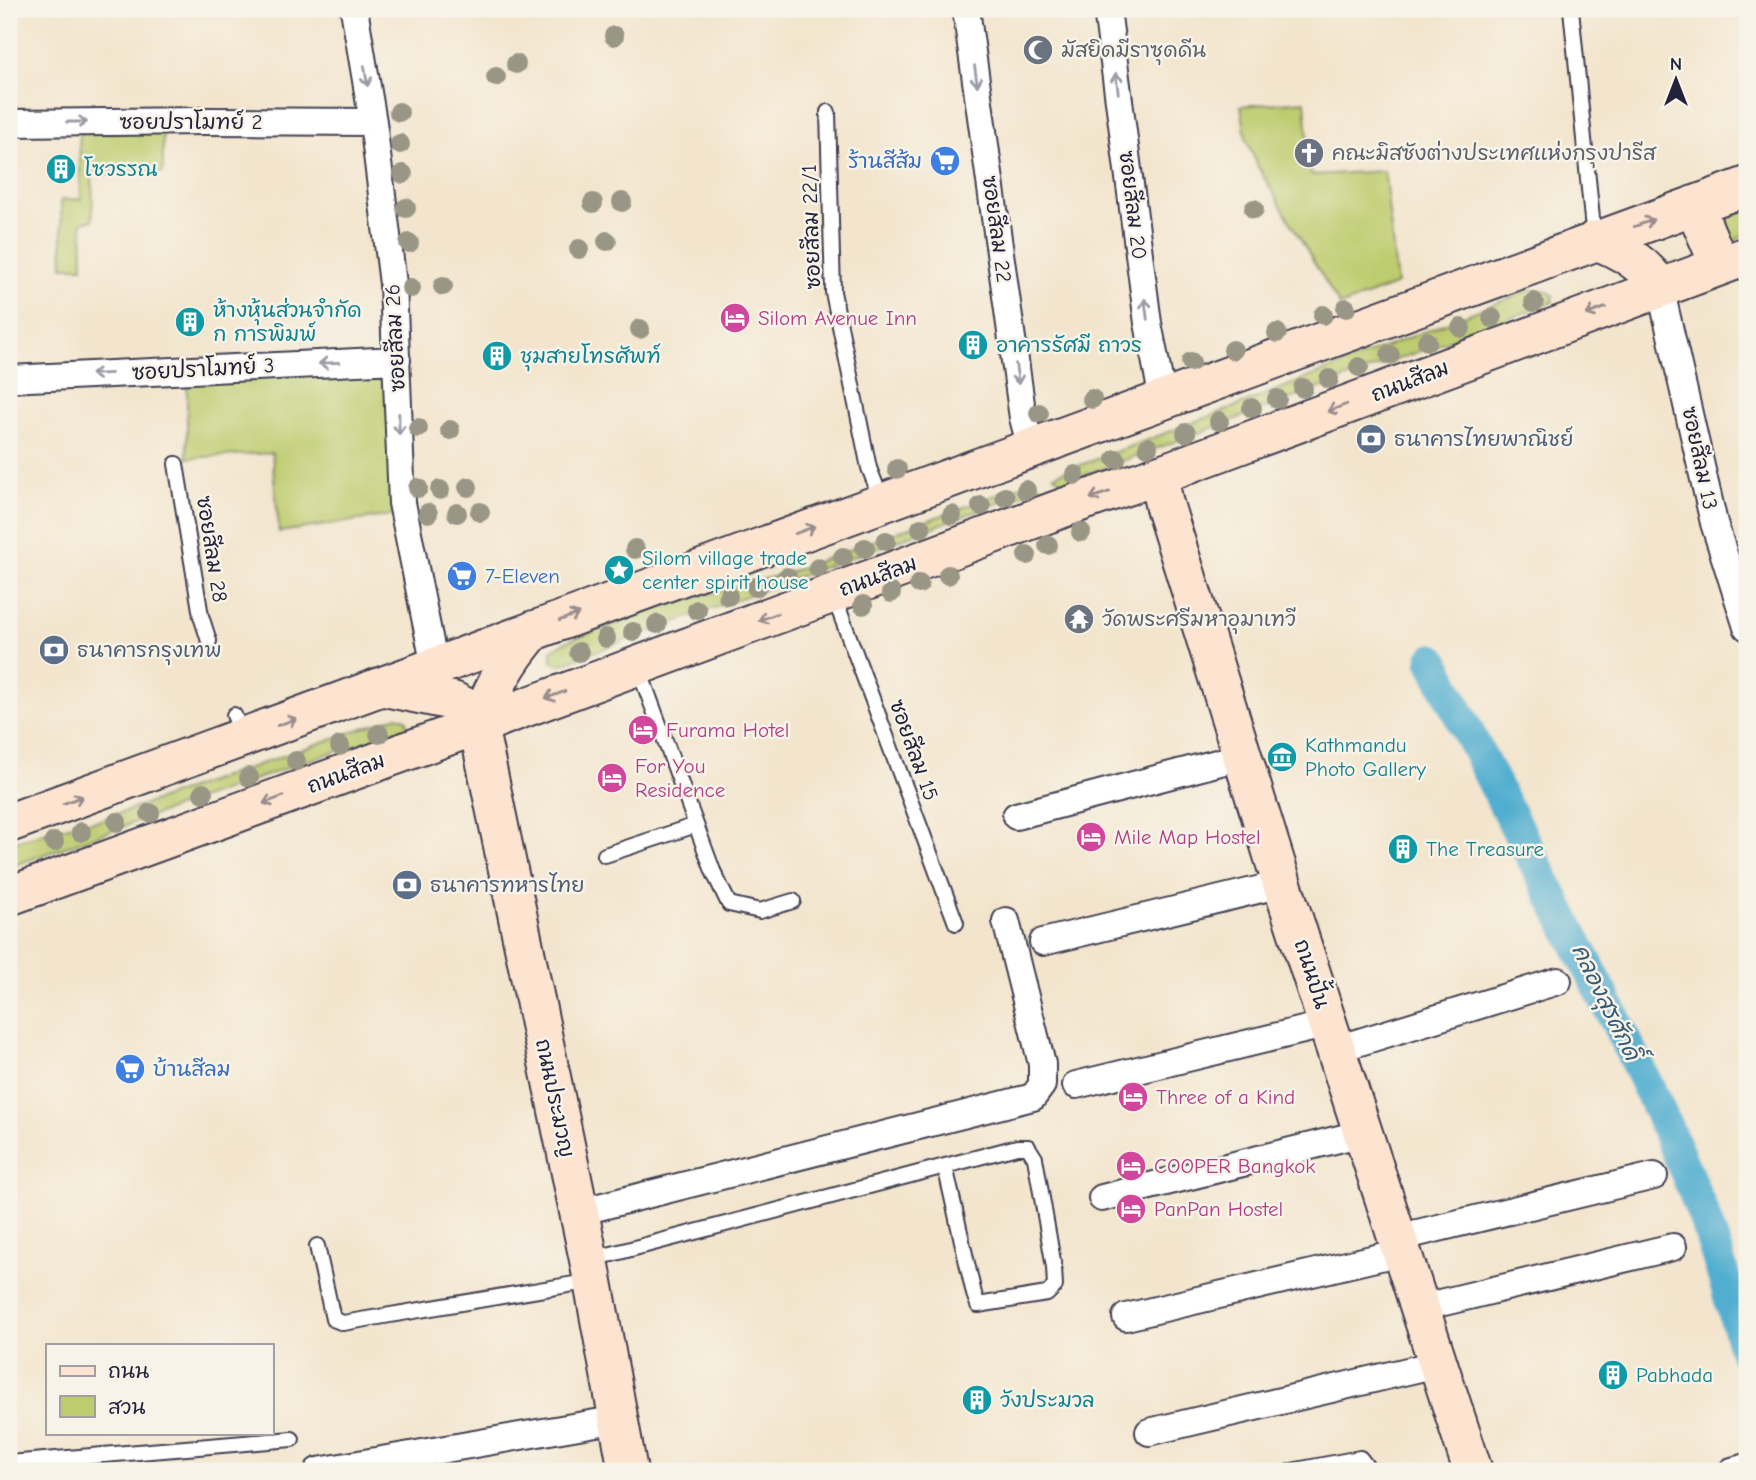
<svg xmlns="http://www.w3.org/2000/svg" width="1756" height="1480" font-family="'Comic Neue','Playpen Sans Thai',sans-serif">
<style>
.green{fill:#bdcc6e;stroke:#707754;stroke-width:2}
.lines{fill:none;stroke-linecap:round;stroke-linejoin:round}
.canal{stroke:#51aed0;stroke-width:33}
.lane-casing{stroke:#413f51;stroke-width:18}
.street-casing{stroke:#413f51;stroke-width:30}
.secondary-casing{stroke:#413f51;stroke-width:42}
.lane{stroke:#fff;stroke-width:14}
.street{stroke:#fff;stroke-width:26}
.secondary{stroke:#fde4d1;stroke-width:38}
.tree{fill:#999685}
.oneway{stroke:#9c9ca7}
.oneway2{stroke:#9a8d8e}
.labels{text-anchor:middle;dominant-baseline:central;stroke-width:5;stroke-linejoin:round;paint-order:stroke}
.worship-label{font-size:21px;fill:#5b616d;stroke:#f7f3e8;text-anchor:start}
.street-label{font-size:21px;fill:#22223b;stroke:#f7f3e8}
.shop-label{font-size:21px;fill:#366cbe;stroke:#f7f3e8;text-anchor:start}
.culture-label{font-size:21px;fill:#0d838f;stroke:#f7f3e8;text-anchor:start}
.hotel-label{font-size:21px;fill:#b23c85;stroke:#f7f3e8;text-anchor:start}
.service-label{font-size:21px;fill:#4e5e75;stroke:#f7f3e8;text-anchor:start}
.water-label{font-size:23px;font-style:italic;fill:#355a77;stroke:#f7f3e8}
</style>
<rect width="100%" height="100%" fill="#f7f3e8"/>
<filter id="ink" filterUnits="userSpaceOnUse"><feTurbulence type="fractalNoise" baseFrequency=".0143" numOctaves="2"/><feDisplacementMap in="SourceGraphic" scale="14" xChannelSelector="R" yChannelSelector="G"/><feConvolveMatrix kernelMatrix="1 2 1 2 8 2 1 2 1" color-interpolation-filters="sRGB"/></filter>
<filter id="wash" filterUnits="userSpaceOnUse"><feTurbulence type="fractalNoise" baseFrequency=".00686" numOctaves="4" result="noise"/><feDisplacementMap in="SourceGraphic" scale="28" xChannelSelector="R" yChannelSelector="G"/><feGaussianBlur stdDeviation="1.57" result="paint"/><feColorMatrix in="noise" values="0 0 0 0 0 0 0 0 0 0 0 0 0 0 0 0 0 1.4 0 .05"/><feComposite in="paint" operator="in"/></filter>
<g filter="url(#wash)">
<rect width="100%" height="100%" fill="#f3e5cd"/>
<path class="green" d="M1305,101L1311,175L1384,171L1385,177L1397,284L1340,306L1257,165L1246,138L1241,106Z
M163,132V173L92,174L93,220L82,222L83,267H63L61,200L81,199L79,133Z
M1747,211V232L1734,242L1722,238L1718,218Z
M1529,290H1545L1553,295V302L1063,483L1054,475L1227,410Z
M389,368L393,515L279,532L272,453L187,458V376Z
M1033,481L1042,487L559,665L552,661L551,651L567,641L679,601L785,574Z
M397,716L406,719L408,729L318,757L9,867V843L72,825L101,820Z"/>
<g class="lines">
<path class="canal" d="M1433,660C1519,844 1626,1020 1701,1209C1720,1257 1732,1308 1747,1357"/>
</g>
</g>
<g filter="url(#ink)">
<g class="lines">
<g class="lane-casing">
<path id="lane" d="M1571,9L1594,239
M828,112L833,292L869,468L875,483L879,502
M176,464L201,616L209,641
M833,594L956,923
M638,667L713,871L729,904L760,911L793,901
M234,715L243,736
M605,855L696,825
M317,1246L333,1319L343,1323L592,1281
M592,1260L608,1255L1017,1147H1028L1035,1158L1054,1267L1055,1286L1047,1294L978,1305L974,1294L945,1166
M9,1463L292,1439
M1291,1471L1360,1458L1370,1471"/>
</g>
<g class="street-casing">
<path id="street" d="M354,9L373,122L393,284L402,503L435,667
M966,9L1023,418L1031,448
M1107,9L1148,323L1163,400
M9,123L205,121L373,122
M1660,287L1714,523L1747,627
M9,379L397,360
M1016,816L1243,756
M1043,942L1282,884
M1337,1049L1558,981
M1076,1085L1328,1024
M1102,1198L1363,1133
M579,1212L1033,1097L1042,1085V1064L1006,921
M1397,1238L1654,1176
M1419,1308L1673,1247
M1126,1317L1401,1252
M1149,1432L1437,1364
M318,1471L619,1419
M1732,1471L1747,1467"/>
</g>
<g class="secondary-casing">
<path id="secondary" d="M1694,205L1720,266
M1595,240C1621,250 1644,263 1660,287
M1158,475L1164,504L1282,884L1473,1471
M384,687L453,701L471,710L478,725L589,1260L628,1471
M478,725C495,685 505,663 534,630
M9,823L1747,186
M9,896L478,725L1063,508L1158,475L1747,256"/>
</g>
<use href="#lane" class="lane"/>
<use href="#street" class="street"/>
<use href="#secondary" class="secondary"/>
</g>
<g class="tree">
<circle cx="614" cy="36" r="10"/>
<circle cx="516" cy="64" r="10"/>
<circle cx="496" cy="77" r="10"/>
<circle cx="399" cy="112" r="10"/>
<circle cx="400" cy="144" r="10"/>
<circle cx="403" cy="174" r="10"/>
<circle cx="622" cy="202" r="10"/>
<circle cx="593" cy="203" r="10"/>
<circle cx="406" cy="208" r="10"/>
<circle cx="1254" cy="209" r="10"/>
<circle cx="607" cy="241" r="10"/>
<circle cx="409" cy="243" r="10"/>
<circle cx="579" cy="249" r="10"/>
<circle cx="443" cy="286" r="10"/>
<circle cx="411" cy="288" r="10"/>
<circle cx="1534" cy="302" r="10"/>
<circle cx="1346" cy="308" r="10"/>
<circle cx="1323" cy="315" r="10"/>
<circle cx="1492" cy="318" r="10"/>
<circle cx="1461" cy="328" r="10"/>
<circle cx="640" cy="329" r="10"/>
<circle cx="1277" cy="333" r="10"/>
<circle cx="1427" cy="341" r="10"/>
<circle cx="1233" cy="350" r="10"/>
<circle cx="1390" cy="355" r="10"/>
<circle cx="1191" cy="362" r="10"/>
<circle cx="1359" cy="367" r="10"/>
<circle cx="1329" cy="379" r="10"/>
<circle cx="1303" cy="388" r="10"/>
<circle cx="1092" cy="399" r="10"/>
<circle cx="1277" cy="399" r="10"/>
<circle cx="1252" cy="408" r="10"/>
<circle cx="1039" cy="413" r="10"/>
<circle cx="1219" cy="421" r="10"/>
<circle cx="418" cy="428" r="10"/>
<circle cx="450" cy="430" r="10"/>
<circle cx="1186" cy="433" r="10"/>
<circle cx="1148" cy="447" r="10"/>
<circle cx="1116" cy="459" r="10"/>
<circle cx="897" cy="469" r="10"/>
<circle cx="1075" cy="475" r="10"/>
<circle cx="468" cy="487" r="10"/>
<circle cx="418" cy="488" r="10"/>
<circle cx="440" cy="490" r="10"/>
<circle cx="1026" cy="490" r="10"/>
<circle cx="1005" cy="497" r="10"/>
<circle cx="981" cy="506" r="10"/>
<circle cx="480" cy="512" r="10"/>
<circle cx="428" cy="513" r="10"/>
<circle cx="457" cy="513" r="10"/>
<circle cx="952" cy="515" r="10"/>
<circle cx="921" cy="528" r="10"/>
<circle cx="1081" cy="532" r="10"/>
<circle cx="886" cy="541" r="10"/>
<circle cx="1048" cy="545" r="10"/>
<circle cx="865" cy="548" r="10"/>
<circle cx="635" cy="549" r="10"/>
<circle cx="1027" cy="555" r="10"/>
<circle cx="843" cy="557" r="10"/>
<circle cx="818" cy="568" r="10"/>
<circle cx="948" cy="575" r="10"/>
<circle cx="787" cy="577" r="10"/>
<circle cx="919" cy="584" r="10"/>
<circle cx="756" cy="587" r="10"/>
<circle cx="891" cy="593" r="10"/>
<circle cx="728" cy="596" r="10"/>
<circle cx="863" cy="605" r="10"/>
<circle cx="697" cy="610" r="10"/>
<circle cx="657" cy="624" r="10"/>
<circle cx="633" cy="632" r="10"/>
<circle cx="606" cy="638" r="10"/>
<circle cx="579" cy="652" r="10"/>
<circle cx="379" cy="734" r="10"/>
<circle cx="340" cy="746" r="10"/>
<circle cx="296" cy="761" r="10"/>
<circle cx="249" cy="777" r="10"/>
<circle cx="203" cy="793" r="10"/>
<circle cx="150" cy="813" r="10"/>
<circle cx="117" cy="822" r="10"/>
<circle cx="81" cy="832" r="10"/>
<circle cx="54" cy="842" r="10"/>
</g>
<defs><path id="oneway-shaft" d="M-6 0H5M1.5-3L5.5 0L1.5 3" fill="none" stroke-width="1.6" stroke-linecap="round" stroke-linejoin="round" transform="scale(1.75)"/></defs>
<g class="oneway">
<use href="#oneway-shaft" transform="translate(366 76) rotate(81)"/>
<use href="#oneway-shaft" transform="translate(976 76) rotate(82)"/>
<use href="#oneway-shaft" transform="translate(1117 83) rotate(-97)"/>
<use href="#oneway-shaft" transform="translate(77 122)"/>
<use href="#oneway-shaft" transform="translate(1146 309) rotate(-97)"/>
<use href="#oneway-shaft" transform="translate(329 363) rotate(177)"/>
<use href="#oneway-shaft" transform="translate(101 374) rotate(177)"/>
<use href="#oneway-shaft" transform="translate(1017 374) rotate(82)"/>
<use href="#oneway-shaft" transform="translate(399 424) rotate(89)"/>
</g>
<g class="oneway2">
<use href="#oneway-shaft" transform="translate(1644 223) rotate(-20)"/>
<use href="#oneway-shaft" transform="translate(1596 311) rotate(159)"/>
<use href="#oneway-shaft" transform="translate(1337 408) rotate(159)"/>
<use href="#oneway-shaft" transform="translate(1100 495) rotate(161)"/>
<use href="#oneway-shaft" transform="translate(805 530) rotate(-20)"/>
<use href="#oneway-shaft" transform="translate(569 617) rotate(-20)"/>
<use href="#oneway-shaft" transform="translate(768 617) rotate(159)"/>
<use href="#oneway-shaft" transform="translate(555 695) rotate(160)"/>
<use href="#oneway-shaft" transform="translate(287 722) rotate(-20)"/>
<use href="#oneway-shaft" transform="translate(73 800) rotate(-20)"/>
<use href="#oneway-shaft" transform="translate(273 800) rotate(160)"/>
</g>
</g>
<defs>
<g id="mosque-disc" transform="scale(1.575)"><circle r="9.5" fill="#6b7280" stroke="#f7f3e8"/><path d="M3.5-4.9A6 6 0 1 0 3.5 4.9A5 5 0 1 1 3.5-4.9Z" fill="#fff"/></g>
<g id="church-disc" transform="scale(1.575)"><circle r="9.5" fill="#6b7280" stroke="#f7f3e8"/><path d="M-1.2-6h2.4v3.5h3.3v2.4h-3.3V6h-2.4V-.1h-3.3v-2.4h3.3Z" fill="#fff"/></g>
<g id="supermarket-disc" transform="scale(1.575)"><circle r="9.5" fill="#3f7fe0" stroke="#f7f3e8"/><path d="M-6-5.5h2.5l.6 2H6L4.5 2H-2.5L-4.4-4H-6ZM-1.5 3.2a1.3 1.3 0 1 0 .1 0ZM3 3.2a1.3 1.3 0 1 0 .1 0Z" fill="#fff"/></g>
<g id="building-disc" transform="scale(1.575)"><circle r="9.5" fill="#0f9aa8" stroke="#f7f3e8"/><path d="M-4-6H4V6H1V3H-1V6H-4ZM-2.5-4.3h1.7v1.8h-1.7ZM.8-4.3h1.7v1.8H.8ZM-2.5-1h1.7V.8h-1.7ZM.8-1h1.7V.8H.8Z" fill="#fff"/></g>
<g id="hotel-disc" transform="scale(1.575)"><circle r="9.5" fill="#d1479c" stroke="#f7f3e8"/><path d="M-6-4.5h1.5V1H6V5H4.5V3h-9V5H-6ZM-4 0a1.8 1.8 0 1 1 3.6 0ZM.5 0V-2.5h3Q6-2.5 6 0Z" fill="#fff"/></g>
<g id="bank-disc" transform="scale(1.575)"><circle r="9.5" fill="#5c6f8a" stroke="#f7f3e8"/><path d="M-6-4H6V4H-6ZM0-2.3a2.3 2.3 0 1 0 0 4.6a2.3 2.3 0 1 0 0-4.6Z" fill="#fff"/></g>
<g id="sight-disc" transform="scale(1.575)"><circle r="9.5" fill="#0f9aa8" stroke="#f7f3e8"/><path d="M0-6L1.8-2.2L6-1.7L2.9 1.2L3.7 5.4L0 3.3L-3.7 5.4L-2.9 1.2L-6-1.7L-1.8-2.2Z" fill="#fff"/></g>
<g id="temple-disc" transform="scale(1.575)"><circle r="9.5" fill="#6b7280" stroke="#f7f3e8"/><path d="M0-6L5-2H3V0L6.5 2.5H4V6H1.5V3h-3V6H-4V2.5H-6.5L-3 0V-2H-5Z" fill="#fff"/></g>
<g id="museum-disc" transform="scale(1.575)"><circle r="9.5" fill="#0f9aa8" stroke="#f7f3e8"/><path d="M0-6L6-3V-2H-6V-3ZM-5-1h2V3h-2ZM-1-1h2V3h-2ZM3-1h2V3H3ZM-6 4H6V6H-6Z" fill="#fff"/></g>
</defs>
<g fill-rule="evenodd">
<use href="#mosque-disc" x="1038" y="50"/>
<use href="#church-disc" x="1309" y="153"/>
<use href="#supermarket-disc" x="945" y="161"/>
<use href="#building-disc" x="61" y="169"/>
<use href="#hotel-disc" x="735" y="318"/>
<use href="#building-disc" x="190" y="322"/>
<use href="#building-disc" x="973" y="345"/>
<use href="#building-disc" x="497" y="356"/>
<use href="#bank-disc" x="1371" y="439"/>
<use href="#sight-disc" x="619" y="570"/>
<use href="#supermarket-disc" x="462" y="576"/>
<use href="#temple-disc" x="1079" y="619"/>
<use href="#bank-disc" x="54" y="650"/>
<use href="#hotel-disc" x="643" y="730"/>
<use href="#museum-disc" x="1282" y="757"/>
<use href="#hotel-disc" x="612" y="778"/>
<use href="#hotel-disc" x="1091" y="837"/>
<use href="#building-disc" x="1403" y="849"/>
<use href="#bank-disc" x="407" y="885"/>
<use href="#supermarket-disc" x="130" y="1069"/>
<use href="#hotel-disc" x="1133" y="1097"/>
<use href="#hotel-disc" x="1131" y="1166"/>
<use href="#hotel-disc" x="1131" y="1209"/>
<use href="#building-disc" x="1613" y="1375"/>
<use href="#building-disc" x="977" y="1400"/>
</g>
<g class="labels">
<g class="worship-label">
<text x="1061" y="50">มัสยิดมีราซุดดีน</text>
<text x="1332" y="153">คณะมิสซังต่างประเทศแห่งกรุงปารีส</text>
<text x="1102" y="619">วัดพระศรีมหาอุมาเทวี</text>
</g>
<g class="street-label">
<text x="191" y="122">ซอยปราโมทย์ 2</text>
<text transform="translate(1133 205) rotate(83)">ซอยสีลม 20</text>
<text transform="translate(811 227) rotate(-92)">ซอยสีลม 22/1</text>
<text transform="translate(997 229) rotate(82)">ซอยสีลม 22</text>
<text transform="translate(395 338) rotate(-93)">ซอยสีลม 26</text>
<text transform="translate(203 369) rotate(-3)">ซอยปราโมทย์ 3</text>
<text transform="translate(1410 381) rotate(-21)">ถนนสีลม</text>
<text transform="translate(1700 458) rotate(78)">ซอยสีลม 13</text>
<text transform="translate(212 549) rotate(81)">ซอยสีลม 28</text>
<text transform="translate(878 576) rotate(-20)">ถนนสีลม</text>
<text transform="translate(914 750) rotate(70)">ซอยสีลม 15</text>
<text transform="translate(346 773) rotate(-20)">ถนนสีลม</text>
<text transform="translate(1312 974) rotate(72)">ถนนปั้น</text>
<text transform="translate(555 1098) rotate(78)">ถนนประมวญ</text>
</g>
<g class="shop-label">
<text x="922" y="161" text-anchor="end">ร้านสีส้ม</text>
<text x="485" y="576">7-Eleven</text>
<text x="153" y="1069">บ้านสีลม</text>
</g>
<g class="culture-label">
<text x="84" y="169">โซวรรณ</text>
<text x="213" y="310">ห้างหุ้นส่วนจำกัด<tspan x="213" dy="24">ก การพิมพ์</tspan></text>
<text x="996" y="345">อาคารรัศมี ถาวร</text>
<text x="520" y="356">ชุมสายโทรศัพท์</text>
<text x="642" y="558">Silom village trade<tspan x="642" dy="24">center spirit house</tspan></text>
<text x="1305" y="745">Kathmandu<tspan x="1305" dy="24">Photo Gallery</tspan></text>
<text x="1426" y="849">The Treasure</text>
<text x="1636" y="1375">Pabhada</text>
<text x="1000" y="1400">วังประมวล</text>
</g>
<g class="hotel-label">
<text x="758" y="318">Silom Avenue Inn</text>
<text x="666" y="730">Furama Hotel</text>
<text x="635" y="766">For You<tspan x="635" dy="24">Residence</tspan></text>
<text x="1114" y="837">Mile Map Hostel</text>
<text x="1156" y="1097">Three of a Kind</text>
<text x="1154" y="1166">COOPER Bangkok</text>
<text x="1154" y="1209">PanPan Hostel</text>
</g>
<g class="service-label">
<text x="1394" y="439">ธนาคารไทยพาณิชย์</text>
<text x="77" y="650">ธนาคารกรุงเทพ</text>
<text x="430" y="885">ธนาคารทหารไทย</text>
</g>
<g class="water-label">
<text transform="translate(1606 1002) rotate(64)">คลองสุรศักดิ์</text>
</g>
</g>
<rect width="1756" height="1480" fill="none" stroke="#f7f3e8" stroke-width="35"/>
<rect x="46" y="1344" width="228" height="91" fill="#f7f3e8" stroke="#a29fa3" stroke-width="2"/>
<rect x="60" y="1366" width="35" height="10" fill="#fde4d1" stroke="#a29fa3" stroke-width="2"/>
<text x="108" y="1378" font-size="21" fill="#22223b">ถนน</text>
<rect x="60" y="1396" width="35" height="21" fill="#bdcc6e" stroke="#a29fa3" stroke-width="2"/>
<text x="108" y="1414" font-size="21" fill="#22223b">สวน</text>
<g transform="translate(1676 80)" stroke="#f7f3e8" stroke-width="5" paint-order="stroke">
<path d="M0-5L12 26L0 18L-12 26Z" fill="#22223b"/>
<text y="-10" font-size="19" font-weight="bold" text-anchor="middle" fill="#22223b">N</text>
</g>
</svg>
